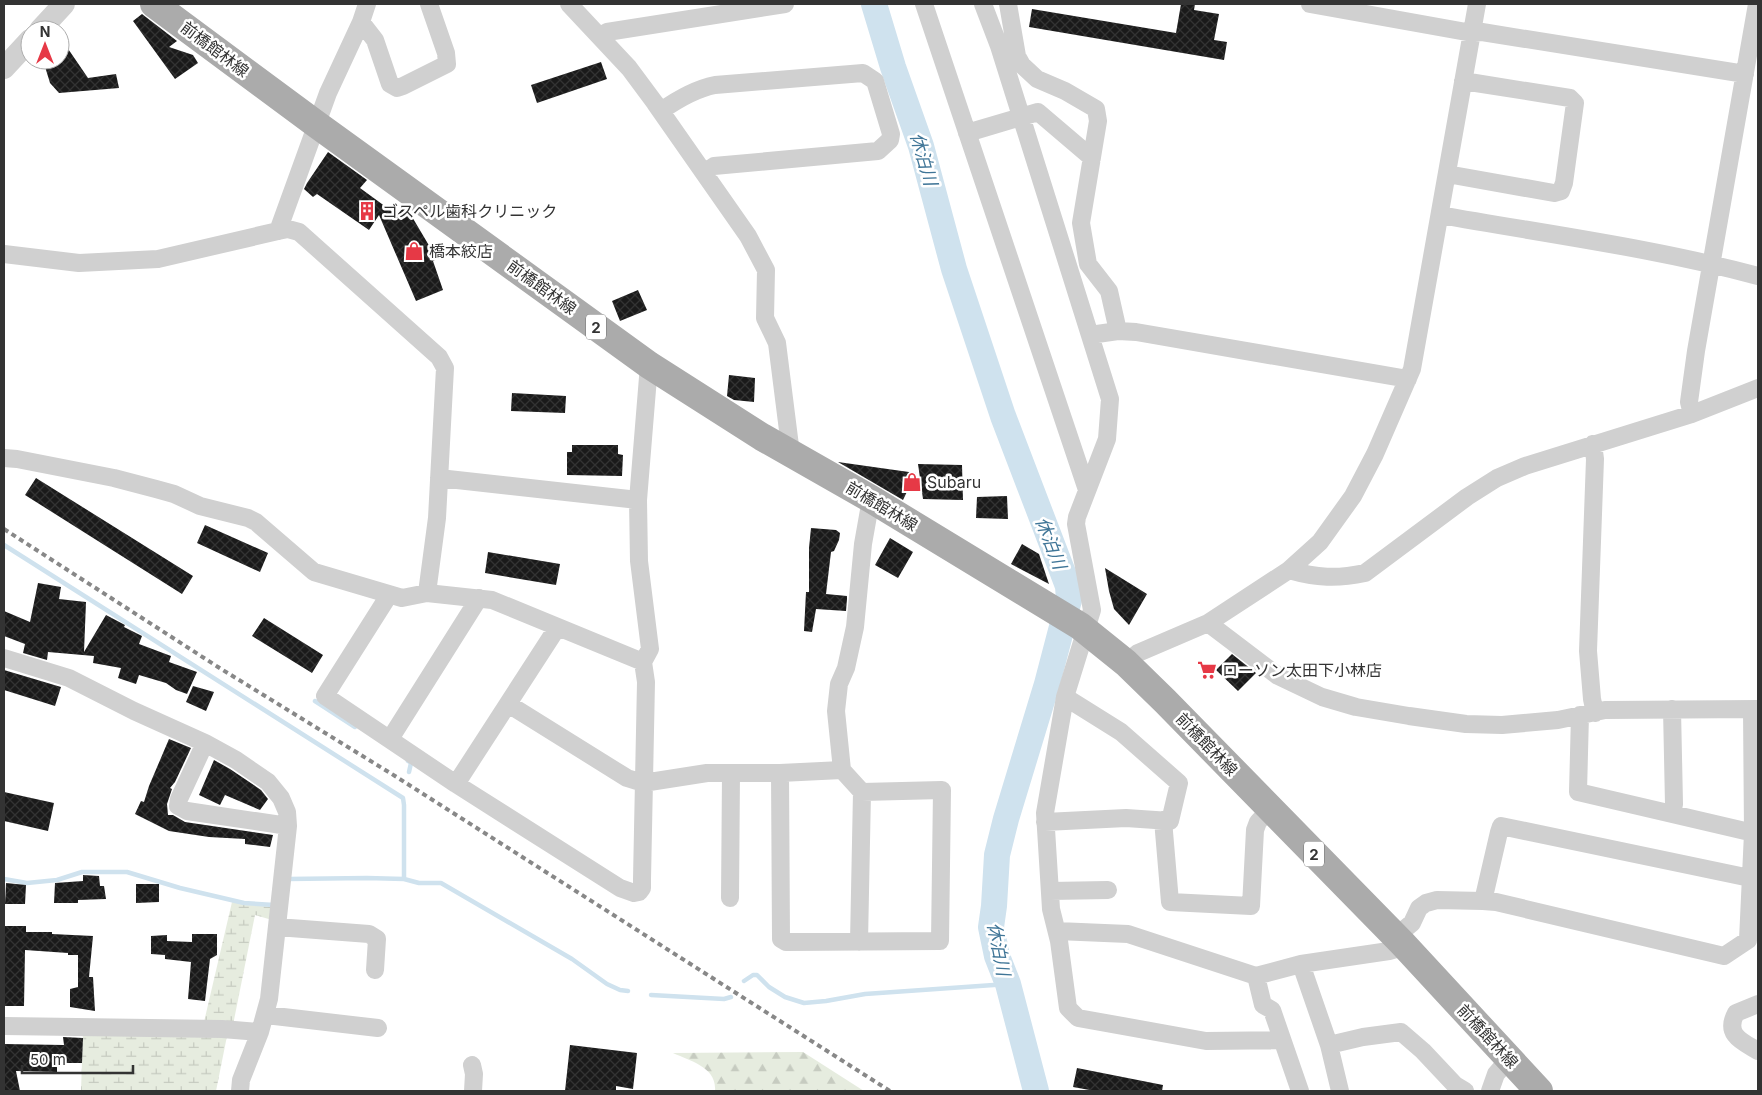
<svg xmlns="http://www.w3.org/2000/svg" width="1762" height="1095" font-family="Inter,'Noto Sans JP',sans-serif">
<style>
.forest{fill:url(#forest-firs)}
.wetland{fill:url(#wetland-marsh)}
.lines{fill:none;stroke-linecap:round;stroke-linejoin:round}
.stream{stroke:#cfe2ee;stroke-width:4.5}
.river{stroke:#cfe2ee;stroke-width:26}
.building{fill:url(#building-cross-hatch)}
.minor{stroke:#d0d0d0;stroke-width:18}
.tertiary{stroke:#d0d0d0;stroke-width:22}
.primary{stroke:#ababab;stroke-width:28}
.rail{stroke:#888;stroke-width:4;stroke-dasharray:5 4;stroke-linecap:butt}
.labels{text-anchor:middle;dominant-baseline:central;stroke-width:5;stroke-linejoin:round;paint-order:stroke}
.shield{fill:#fff;stroke:#707070;stroke-width:1}
.shield-label{font-size:15px;font-weight:bold;fill:#333}
.street-label{font-size:16px;fill:#333;stroke:#fff}
.poi-label{font-size:16px;fill:#333;stroke:#fff;text-anchor:start}
.water-label{font-size:18px;font-style:italic;fill:#3f7597;stroke:#fff}
</style>
<defs>
<pattern id="forest-firs" width="22" height="20" patternUnits="userSpaceOnUse" patternTransform="scale(1.25)"><rect width="22" height="20" fill="#e6ecdf"/><path d="M5 1l3.5 6h-7zM16 11l3.5 6h-7z" fill="#c6cbc0"/></pattern>
<pattern id="wetland-marsh" width="20" height="14" patternUnits="userSpaceOnUse" patternTransform="scale(1.25)"><rect width="20" height="14" fill="#e6ecdf"/><path d="M1 5h8M5 5V1M11 12h8M15 12V8" fill="none" stroke="#c6cbc0"/></pattern>
<pattern id="building-cross-hatch" width="8" height="8" patternUnits="userSpaceOnUse" patternTransform="scale(1.25)"><rect width="8" height="8" fill="#1a1a1a"/><path d="M0 0l8 8M0 8l8-8" fill="none" stroke="#333"/></pattern>
</defs>
<rect width="100%" height="100%" fill="#fff"/>
<path class="forest" d="M803,1052L864,1091H715C717,1067 690,1061 673,1053Z"/>
<path class="wetland" d="M232,902L273,907L272,920L255,915L233,1025L204,1022Z
M83,1032L227,1036L216,1091H81Z"/>
<g class="lines">
<path class="stream" d="M4,545L403,798L404,805V879
M315,701L355,727
M408,761L411,763L409,772
M4,879L27,883L57,880L82,872H127L180,888L244,903L274,905
M288,879L367,878L404,879L419,883H441L572,959L607,984L620,990L628,991
M744,981L753,975H757L769,987L785,997L804,1003L826,1001L865,994L1008,984
M651,995L724,999L731,997"/>
<path class="river" d="M874,4L893,67L921,146L954,269L1003,416L1068,586L1069,600L1047,684L1006,819L997,855L994,906L991,927L997,956L1008,984L1036,1091"/>
</g>
<path class="building" d="M1181,4H1195L1194,10L1219,14L1214,40L1227,42L1224,60L1029,27L1032,9L1176,33Z
M142,14L177,41L169,47L193,55L198,63L175,79L133,21Z
M60,37L88,78L116,74L119,88L59,93L50,83L43,60H60Z
M601,62L607,79L537,103L531,85Z
M328,152L367,180L360,188L397,215L404,207L408,210L437,259L433,261L443,290L416,301L379,215L369,230L317,194L313,197L304,189L307,183Z
M638,290L647,310L620,321L612,301Z
M729,375L755,378L754,402L734,400L727,396Z
M512,393L566,396L565,413L511,411Z
M572,445H618V454L623,455L622,476L567,475V452H572Z
M838,462L916,473L903,500Z
M918,464L962,465L963,500L923,499Z
M36,478L193,576L182,594L25,495Z
M1007,496L1008,519L976,518L977,497Z
M205,525L268,553L260,572L197,543Z
M811,528L836,530L840,533L839,540L834,551L831,552L826,594L847,596V599L846,611L816,609L812,632L804,631L806,592H809V548Z
M890,538L913,552L898,578L875,565Z
M1022,544L1039,554L1049,584L1011,564Z
M488,552L560,564L556,585L485,573Z
M1105,568L1147,594L1129,625L1114,609L1109,591Z
M38,583L61,587L59,599L86,602L84,652L106,615L125,625L124,627L142,636L139,644L171,656L169,662L197,672L187,694L176,690L166,683L139,675L136,684L118,678L121,668L93,663L94,656L48,652L47,660L23,653L25,644L4,636V611L30,622Z
M264,618L323,655L312,673L252,636Z
M1232,654L1256,673L1238,691L1216,670Z
M4,670L61,687L55,706L4,690Z
M193,686L214,692L206,711L186,702Z
M169,739L191,748L175,782L170,788L172,789L167,804L168,815H173L185,822L273,835L270,847L245,844V839L209,837L169,831L135,814L141,801L144,802L149,786Z
M214,760L230,769L261,790L268,799L260,810L225,795L220,805L199,795Z
M4,792L54,803L48,831L4,821Z
M83,875L99,876L100,886H104L106,899L78,900V903H54L55,883L83,881Z
M6,883L26,885L25,904H5Z
M136,884H159V902L136,903Z
M4,926H26V932H52V934L93,936L89,977H93L95,1011L70,1007V989L78,987V955H68V953L25,950L24,1006H4Z
M192,934H217V955L210,959L205,1001L188,999L191,962L165,959V955L151,954V936L167,935V941L192,942Z
M63,1037L83,1038L82,1063H57V1072L16,1071L20,1091H4V1044L64,1045Z
M570,1045L637,1053L633,1089L616,1086V1091H565Z
M1077,1068L1163,1085L1162,1091H1095L1073,1087Z"/>
<g class="lines">
<path class="minor" d="M569,4L629,68L655,103L748,236L766,270L765,318L777,343L791,454
M924,4L1087,490
M983,4L999,46L1110,399L1107,439L1077,517L1076,524L1092,610L1065,697L1045,813L1051,909L1059,941L1068,1008L1078,1018L1206,1041L1282,1040
M1008,4L1017,56L1022,65L1037,79L1065,91L1096,109L1098,121L1081,223L1088,264L1109,291L1118,331
M1310,4L1472,33L1482,32L1745,74
M361,22L375,40L390,84L397,88L403,86L447,64L446,53L429,4
M600,36L607,32L785,4
M661,111C678,99 695,89 715,85L863,73L875,81L891,134L890,140L878,151L714,166L704,173
M967,133L1038,112L1092,158
M1447,174L1554,193L1561,191L1564,183L1575,103L1570,98L1463,81
M1440,215C1546,234 1654,248 1758,276
M278,231L328,93L361,22L367,4
M4,254L79,263L158,259L278,231L288,229L299,232L439,357L445,368L437,518L427,593
M1090,335L1118,331L1136,332L1408,379
M1692,414L1689,402L1696,351L1757,4
M1593,444L1595,459L1588,651L1592,699L1595,713
M4,458L17,459L114,478L156,489L174,494L200,506L248,518L256,522L314,572L402,598L427,593L492,600L643,662
M439,478L638,500
M1289,570C1317,578 1337,579 1365,573L1467,497L1497,478L1525,466L1692,414L1758,388
M389,595L325,696L456,784L620,888L634,893L639,892L642,888V879L646,682L643,662L650,649L639,561L638,500L649,365
M1208,623L1278,676L1322,697L1356,707L1409,716L1466,724L1502,725L1558,720L1605,710L1758,709
M4,658L69,678L134,711L205,743L236,760L268,782L281,798L287,812L288,826L269,999L260,1032L241,1080L240,1091
M1126,663L1138,653L1208,623L1289,570L1320,542L1353,496L1375,454L1412,369L1477,4
M508,704L627,778L643,783L707,773H780L842,770
M1672,709L1674,804L1672,814
M1580,715L1578,792L1758,834
M390,739L479,598
M205,743L179,799L178,806L187,811L288,826
M780,773L781,939L786,942L940,941L942,790L862,792L842,770L836,711L839,684L846,668L855,627L863,544L871,499
M456,784L557,628
M1163,820L1170,902L1251,906L1255,830L1258,822L1270,809
M1045,822L1126,818L1170,821L1179,783L1121,732L1065,697
M1750,878L1501,826L1499,832L1483,901L1496,902L1724,956L1748,940L1753,833L1752,710
M1050,891L1108,890
M730,898L731,773
M277,927L369,934L377,939L375,970
M1057,931L1128,934L1256,976L1301,964L1389,951L1396,949L1403,944
M1395,937L1412,923L1419,908L1426,903L1437,900L1483,901
M859,942L862,792
M1301,964L1329,1045L1340,1091
M1256,976L1263,1005L1272,1010L1300,1091
M1758,1004L1736,1013C1724,1035 1743,1042 1758,1051
M266,1015L378,1028
M4,1026L222,1029L260,1032
M1329,1045L1363,1037L1401,1032L1423,1051L1455,1085L1465,1091
M472,1065L474,1074L473,1091
M1490,1091L1496,1074L1509,1059"/>
<path class="tertiary" d="M40,30L64,4
M4,68L30,40"/>
<path class="primary" d="M154,4L316,124L649,365L762,437L871,499L1080,626L1126,663L1165,701L1403,944L1539,1091"/>
<path class="rail" d="M4,529L218,667L395,776L890,1091"/>
</g>
<defs>
<g id="building-bare" transform="scale(1.5)"><path d="M-4-6H4V6H1V3H-1V6H-4ZM-2.5-4.3h1.7v1.8h-1.7ZM.8-4.3h1.7v1.8H.8ZM-2.5-1h1.7V.8h-1.7ZM.8-1h1.7V.8H.8Z" fill="#e63946" stroke="#fff" stroke-width="2.5" paint-order="stroke"/></g>
<g id="shop-bare" transform="scale(1.5)"><path d="M-5-2.5h2.3a2.7 3.5 0 0 1 5.4 0H5L5.5 6h-11ZM-1.5-2.5h3a1.5 2.3 0 0 0-3 0Z" fill="#e63946" stroke="#fff" stroke-width="2.5" paint-order="stroke"/></g>
<g id="supermarket-bare" transform="scale(1.5)"><path d="M-6-5.5h2.5l.6 2H6L4.5 2H-2.5L-4.4-4H-6ZM-1.5 3.2a1.3 1.3 0 1 0 .1 0ZM3 3.2a1.3 1.3 0 1 0 .1 0Z" fill="#e63946" stroke="#fff" stroke-width="2.5" paint-order="stroke"/></g>
</defs>
<g fill-rule="evenodd">
<use href="#building-bare" x="367" y="211"/>
<use href="#shop-bare" x="414" y="251"/>
<use href="#shop-bare" x="912" y="482"/>
<use href="#supermarket-bare" x="1207" y="670"/>
</g>
<g class="labels">
<g class="shield">
<rect x="586" y="314.5" width="20" height="25" rx="4"/>
<rect x="1304" y="841.5" width="20" height="25" rx="4"/>
</g>
<g class="shield-label">
<text x="596" y="327">2</text>
<text x="1314" y="854">2</text>
</g>
<g class="street-label">
<text transform="translate(215 49) rotate(37)">前橋館林線</text>
<text transform="translate(542 287) rotate(36)">前橋館林線</text>
<text transform="translate(882 506) rotate(31)">前橋館林線</text>
<text transform="translate(1207 744) rotate(46)">前橋館林線</text>
<text transform="translate(1488 1036) rotate(47)">前橋館林線</text>
</g>
<g class="poi-label">
<text x="382" y="211">ゴスペル歯科クリニック</text>
<text x="429" y="251">橋本絞店</text>
<text x="927" y="482">Subaru</text>
<text x="1222" y="670">ローソン太田下小林店</text>
</g>
<g class="water-label">
<text transform="translate(924 159) rotate(74)">休泊川</text>
<text transform="translate(1051 543) rotate(69)">休泊川</text>
<text transform="translate(999 949) rotate(79)">休泊川</text>
</g>
</g>
<rect width="1762" height="1095" fill="none" stroke="#333333" stroke-width="10"/>
<g transform="translate(45 45)"><circle r="24" fill="#ffffff" stroke="#adadad"/>
<path d="M0-4L9 19L0 12L-9 19Z" fill="#e63946"/>
<text y="-8" font-size="14" font-weight="bold" text-anchor="middle" fill="#333333">N</text>
</g>
<path d="M22 1065v8h111v-8" fill="none" stroke="#333333" stroke-width="2.5"/>
<text x="30" y="1065" font-size="15" fill="#333333" stroke="#ffffff" stroke-width="4" paint-order="stroke">50 m</text>
</svg>
